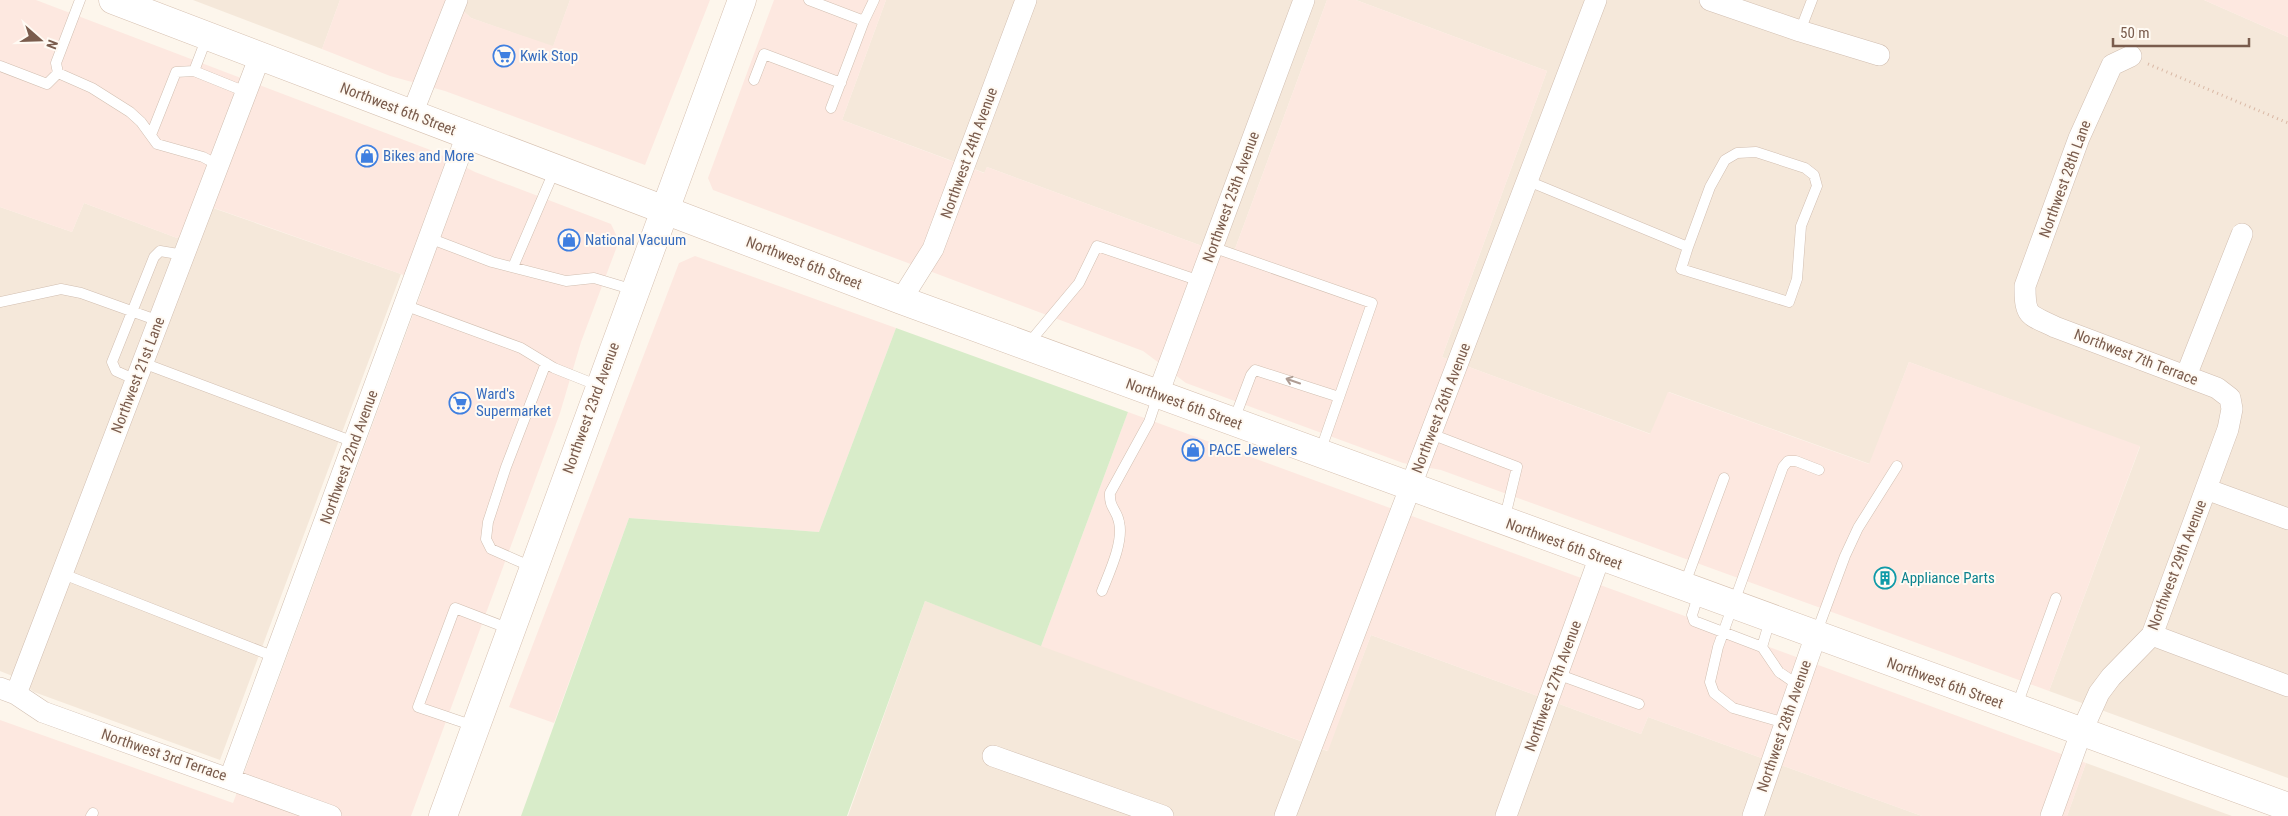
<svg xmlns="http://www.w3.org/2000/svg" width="2288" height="816" font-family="'Roboto Condensed',sans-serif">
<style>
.residential{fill:#f5e8da}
.commercial{fill:#fde8e0}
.green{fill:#d8ecc9}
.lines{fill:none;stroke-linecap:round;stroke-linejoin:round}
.service-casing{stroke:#d1beb0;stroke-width:11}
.minor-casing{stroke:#d1beb0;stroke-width:22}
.secondary-casing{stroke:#d6c0b0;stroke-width:29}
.path{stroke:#d9b8a5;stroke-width:3;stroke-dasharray:1 4;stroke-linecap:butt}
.service{stroke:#fff;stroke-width:10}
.minor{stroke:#fff;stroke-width:21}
.secondary{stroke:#fff;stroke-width:28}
.oneway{stroke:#af9d94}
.labels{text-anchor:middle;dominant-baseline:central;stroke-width:4;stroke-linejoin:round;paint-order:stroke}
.shop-label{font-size:15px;fill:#366cbe;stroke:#fffaf3;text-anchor:start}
.street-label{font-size:15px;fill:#7a5c4d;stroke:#fffaf3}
.culture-label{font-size:15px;fill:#0d838f;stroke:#fffaf3;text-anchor:start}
</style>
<rect width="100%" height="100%" fill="#fdf6ec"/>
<path class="residential" d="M193,0H340L322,49Z
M451,0H570L553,47L471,18Z
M886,0H1327L1232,257L987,167L985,173L842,120Z
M1356,0H2204L2288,37V778L2049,691L2140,447L1909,362L1870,464L1669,392L1651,434L1442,357L1547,71Z
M84,203L177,238L213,208L401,274L220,760L34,692L15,677L0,671V207L72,232Z
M925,601L1327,751L1371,635L1641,734L1648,717L1922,816H848Z
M2086,763L2232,816H2067Z"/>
<path class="commercial" d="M0,0H36L433,151L475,172L611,224L619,241L581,342L560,413L411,816H0V720L233,803L424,285L401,274L214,208L177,238L84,203L72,232L0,207Z
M340,0H451L471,18L553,46L570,0H710L645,165L445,91L390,76L322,49Z
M774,0H886L842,120L984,173L987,167L1232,257L1327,0H1356L1547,71L1442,357L1650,434L1668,392L1869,464L1909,362L2140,446L2049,691L1441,470L1403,463L1186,383L1143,351L713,190L708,178Z
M2204,0H2288V37Z
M695,256L896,328L819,532L629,518L554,723L509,707L679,263Z
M1128,412L2086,763L2067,816H1922L1648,717L1641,734L1371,635L1328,751L1041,646Z"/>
<path class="green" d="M896,328L1128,412L1041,646L925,601L847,816H521L629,518L819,532Z"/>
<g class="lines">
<g class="service-casing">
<path id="service" d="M80,0L56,63L58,73L92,88L130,112L141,122L157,144L203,157L218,165
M809,0L864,21L831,108
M864,21L874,0
M1800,31L1812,0
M0,66L47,84L58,73
M194,71L207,37
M754,80L764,54L841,83
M151,135L176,72L194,71L246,92
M1528,181L1688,247L1710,187L1725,160L1737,153L1756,152L1805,168L1814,175L1817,186L1801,226L1797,279L1789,302L1681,269L1688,247
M429,238L492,262L566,281L594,278L634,290
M1212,247L1372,303L1320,452
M513,267L555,169
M0,302L61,289L81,293L159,321
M404,305L521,348L554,368L599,386
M1028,344L1079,283L1097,246L1200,281
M143,363L354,442
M136,380L116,371L112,362L154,257L160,251L184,255
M1234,420L1251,375L1255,370L1339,397
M1431,434L1517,467L1504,521
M532,567L491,549L486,539L488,522L506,467L546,363
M63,574L275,657
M1684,586L1724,478
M1102,591C1109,573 1124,542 1119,522C1117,510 1109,508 1110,493L1149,422L1158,395
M1699,593L1692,615L1694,621L1762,647
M1770,620L1762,647L1779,672L1798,685
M1816,634L1845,556L1858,528L1897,466
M1557,674L1639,704
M2016,708L2056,598
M1785,723L1733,708L1714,693L1710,682L1718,647L1733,605L1783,467L1788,461H1796L1819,470
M474,726L418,707L455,608L510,629
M91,816L93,813"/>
</g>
<g class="minor-casing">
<path id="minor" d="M1710,0L1800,31L1879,55
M412,114L457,0
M901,300L933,249L1026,0
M2186,376L2242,234
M1158,394L1304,0
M2206,489L2288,519
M2152,635L2288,686
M0,688L16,694L43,712L331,816
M16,694L260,56
M993,756L1163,816
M230,778L467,135
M1285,816L1596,0
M1506,816L1600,556
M1753,816L1816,635
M2051,816L2081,733L2099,693L2111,677L2152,635L2228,429L2232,409L2230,398L2217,388L2055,327C2028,314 2025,317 2025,286L2079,138L2112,65L2131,56"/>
</g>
<g class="secondary-casing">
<path id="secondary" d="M113,0L901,300L2288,807
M443,816L742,0"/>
</g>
<path class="path" d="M2148,64L2288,123"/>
<use href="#service" class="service"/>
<use href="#minor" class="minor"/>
<use href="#secondary" class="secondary"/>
</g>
<defs><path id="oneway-shaft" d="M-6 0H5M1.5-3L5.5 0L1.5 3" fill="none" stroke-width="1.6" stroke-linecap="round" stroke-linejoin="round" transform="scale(1.25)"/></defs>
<use class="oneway" href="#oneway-shaft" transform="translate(1293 381) rotate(-161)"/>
<defs>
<g id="supermarket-ring" transform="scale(1.125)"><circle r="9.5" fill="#fffaf3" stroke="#3f7fe0" stroke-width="1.5"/><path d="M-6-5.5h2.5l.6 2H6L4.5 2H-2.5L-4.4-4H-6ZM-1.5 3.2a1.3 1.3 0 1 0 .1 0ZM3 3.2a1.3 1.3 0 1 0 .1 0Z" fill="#3f7fe0"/></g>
<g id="shop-ring" transform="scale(1.125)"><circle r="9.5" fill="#fffaf3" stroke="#3f7fe0" stroke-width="1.5"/><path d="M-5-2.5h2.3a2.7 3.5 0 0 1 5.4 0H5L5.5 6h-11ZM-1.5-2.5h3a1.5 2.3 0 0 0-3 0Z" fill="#3f7fe0"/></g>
<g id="building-ring" transform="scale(1.125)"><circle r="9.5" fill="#fffaf3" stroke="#0f9aa8" stroke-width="1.5"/><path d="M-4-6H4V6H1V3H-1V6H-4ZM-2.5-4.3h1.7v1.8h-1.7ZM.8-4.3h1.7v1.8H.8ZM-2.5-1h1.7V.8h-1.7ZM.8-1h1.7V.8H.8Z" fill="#0f9aa8"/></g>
</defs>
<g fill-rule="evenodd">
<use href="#supermarket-ring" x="504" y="56"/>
<use href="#shop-ring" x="367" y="156"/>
<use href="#shop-ring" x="569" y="240"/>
<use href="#supermarket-ring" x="460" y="403"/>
<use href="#shop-ring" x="1193" y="450"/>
<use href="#building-ring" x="1885" y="578"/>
</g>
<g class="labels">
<g class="shop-label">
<text x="520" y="56">Kwik Stop</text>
<text x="383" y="156">Bikes and More</text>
<text x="585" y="240">National Vacuum</text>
<text x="476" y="394">Ward's<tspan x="476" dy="17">Supermarket</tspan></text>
<text x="1209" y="450">PACE Jewelers</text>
</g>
<g class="street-label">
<text transform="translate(398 109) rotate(21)">Northwest 6th Street</text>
<text transform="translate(969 153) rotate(-70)">Northwest 24th Avenue</text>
<text transform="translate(2065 179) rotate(-70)">Northwest 28th Lane</text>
<text transform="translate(1231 197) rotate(-70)">Northwest 25th Avenue</text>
<text transform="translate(804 263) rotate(21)">Northwest 6th Street</text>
<text transform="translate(2136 357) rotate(21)">Northwest 7th Terrace</text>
<text transform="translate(138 375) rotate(-69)">Northwest 21st Lane</text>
<text transform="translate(1184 404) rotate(20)">Northwest 6th Street</text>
<text transform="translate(591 408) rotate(-70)">Northwest 23rd Avenue</text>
<text transform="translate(1441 408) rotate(-69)">Northwest 26th Avenue</text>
<text transform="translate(349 457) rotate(-70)">Northwest 22nd Avenue</text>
<text transform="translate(1564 544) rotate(20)">Northwest 6th Street</text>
<text transform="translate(2177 565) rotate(-69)">Northwest 29th Avenue</text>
<text transform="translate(1945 683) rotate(20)">Northwest 6th Street</text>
<text transform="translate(1553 686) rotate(-70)">Northwest 27th Avenue</text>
<text transform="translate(1784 726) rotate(-71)">Northwest 28th Avenue</text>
<text transform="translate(164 755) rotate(19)">Northwest 3rd Terrace</text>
</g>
<g class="culture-label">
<text x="1901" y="578">Appliance Parts</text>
</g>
</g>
<g transform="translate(40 40) rotate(110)" stroke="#fffaf3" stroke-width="4" paint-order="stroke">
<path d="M0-4L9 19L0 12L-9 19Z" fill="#7a5c4d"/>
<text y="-8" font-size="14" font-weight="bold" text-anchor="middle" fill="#7a5c4d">N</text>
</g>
<path d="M2113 38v8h136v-8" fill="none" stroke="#7a5c4d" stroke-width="2.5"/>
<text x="2120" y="38" font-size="15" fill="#7a5c4d" stroke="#fffaf3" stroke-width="4" paint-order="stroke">50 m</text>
</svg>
